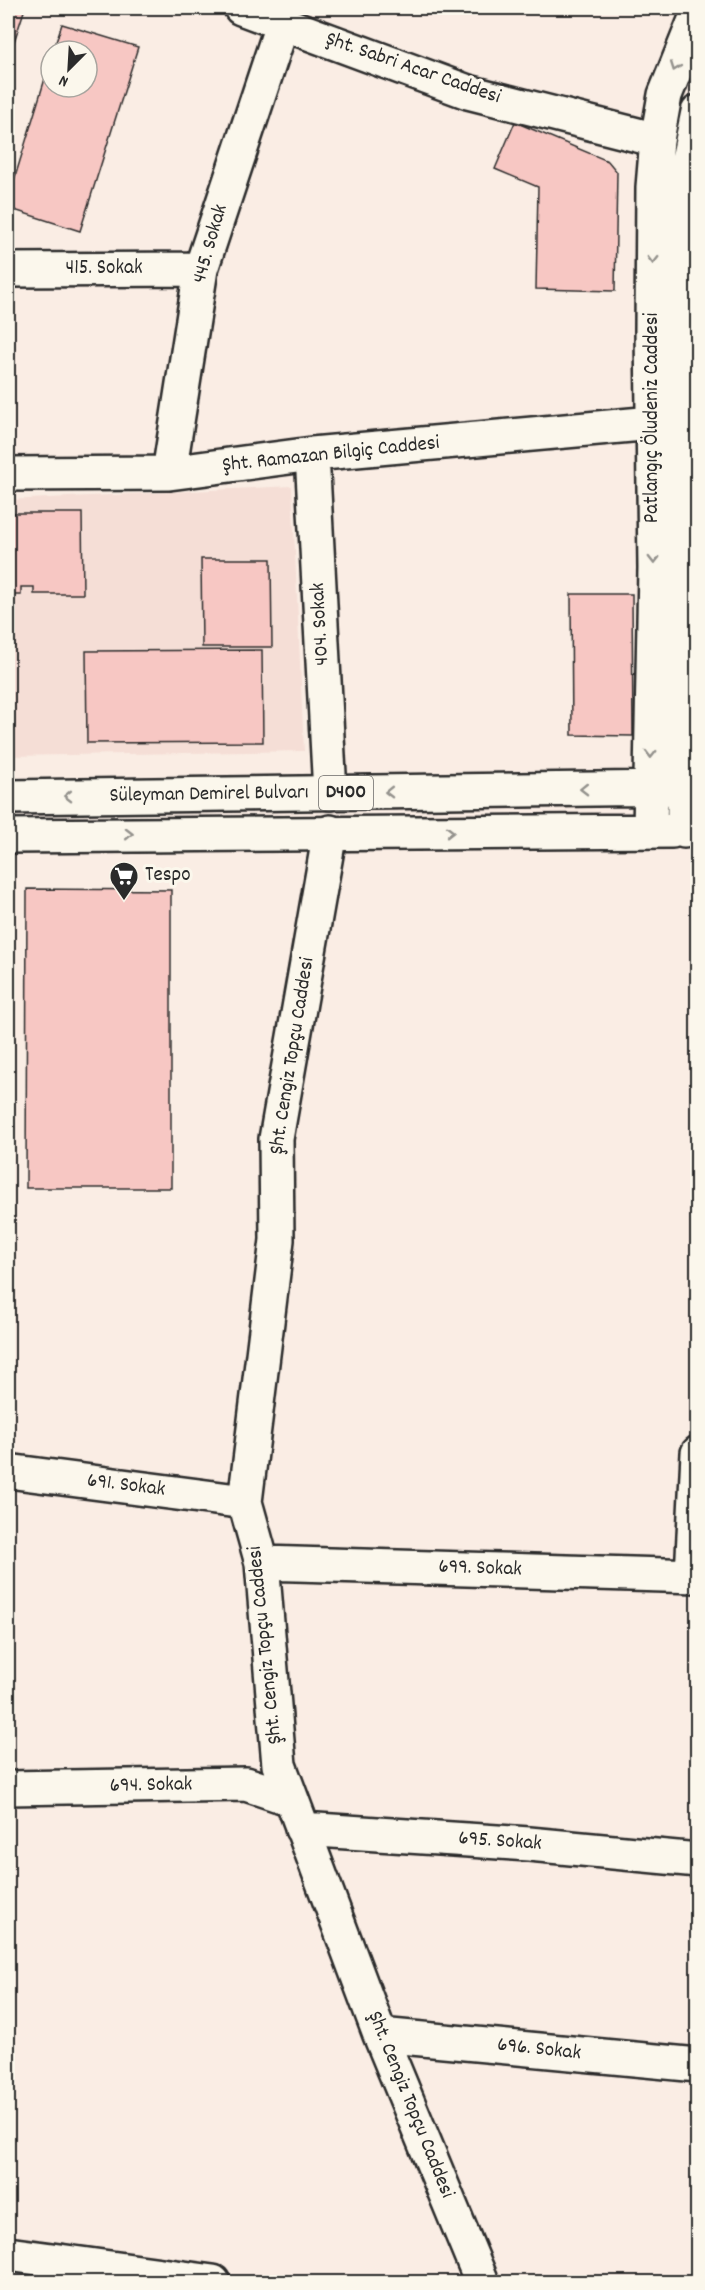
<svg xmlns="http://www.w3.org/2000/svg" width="705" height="2290" font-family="Dekko,sans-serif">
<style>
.built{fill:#f5ded6}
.building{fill:#f7c7c3;stroke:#2b2b2b;stroke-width:1.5}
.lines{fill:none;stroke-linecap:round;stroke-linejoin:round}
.minor-casing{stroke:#2b2b2b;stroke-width:38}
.major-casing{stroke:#2b2b2b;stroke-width:38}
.minor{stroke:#fbf7ec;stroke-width:33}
.major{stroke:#fbf7ec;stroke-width:33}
.oneway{stroke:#93918c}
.labels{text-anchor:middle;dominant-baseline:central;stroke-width:6;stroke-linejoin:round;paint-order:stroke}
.shield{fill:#fbf7ec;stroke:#696865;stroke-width:1.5}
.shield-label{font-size:20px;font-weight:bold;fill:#2b2b2b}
.street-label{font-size:21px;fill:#2b2b2b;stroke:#fbf7ec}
.poi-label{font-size:21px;fill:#2b2b2b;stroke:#fbf7ec;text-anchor:start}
</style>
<rect width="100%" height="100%" fill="#faede4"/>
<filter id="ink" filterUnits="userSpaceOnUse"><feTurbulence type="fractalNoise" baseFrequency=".0167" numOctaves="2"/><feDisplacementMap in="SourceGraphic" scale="12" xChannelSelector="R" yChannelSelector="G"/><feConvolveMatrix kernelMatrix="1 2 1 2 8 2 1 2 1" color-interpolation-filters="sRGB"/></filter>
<g filter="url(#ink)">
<path class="built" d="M292,486L304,751L8,756V500Z"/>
<path class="building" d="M8,8H25L11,51L8,50Z
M62,24L138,47L80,231L8,208V200L51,59V87H87V51H53Z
M515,122L608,161L617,172L615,291L536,289L538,187L495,169Z
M8,513H82L83,594H34V587H21V595H8Z
M201,559H271L272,647H202Z
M571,594H632L633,736L572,735Z
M262,650L263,742L87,743L86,651Z
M27,889L171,890V1188H26Z"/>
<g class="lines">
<g class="minor-casing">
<path id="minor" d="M241,8L468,92L657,140
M8,270L201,269
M312,454L330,793
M169,473L201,269L283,22
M8,474L169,473L312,454L653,423
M330,832L276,1139L277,1240L245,1502L262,1563L279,1765L380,2035L482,2282
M8,1471L245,1502
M262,1563L698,1576
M692,1576L698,1453
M8,1788L246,1784L291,1799
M302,1829L529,1844L698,1860
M380,2035L698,2065
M8,2254L213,2282"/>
</g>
<g class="major-casing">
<path id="major" d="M8,797L672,788
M650,831L655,568L652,330L653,187L657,140L665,95L698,13
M684,831L683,309L686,170L698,112
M8,836L672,831"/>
</g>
<use href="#minor" class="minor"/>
<use href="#major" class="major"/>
</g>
<defs><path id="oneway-chevron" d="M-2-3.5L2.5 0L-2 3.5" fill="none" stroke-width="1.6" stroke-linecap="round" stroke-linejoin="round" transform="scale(1.5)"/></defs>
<g class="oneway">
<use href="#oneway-chevron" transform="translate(675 67) rotate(110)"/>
<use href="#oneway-chevron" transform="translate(653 260) rotate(91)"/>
<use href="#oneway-chevron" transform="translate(654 560) rotate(90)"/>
<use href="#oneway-chevron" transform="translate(651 754) rotate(91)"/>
<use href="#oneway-chevron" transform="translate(584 789) rotate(179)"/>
<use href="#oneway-chevron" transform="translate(389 792) rotate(179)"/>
<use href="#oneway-chevron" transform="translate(68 796) rotate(179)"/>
<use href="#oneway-chevron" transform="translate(450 832)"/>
<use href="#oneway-chevron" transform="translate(129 834) rotate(-1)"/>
</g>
</g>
<defs>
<g id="supermarket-pin" transform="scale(1.5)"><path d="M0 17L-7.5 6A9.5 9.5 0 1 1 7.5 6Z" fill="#2b2b2b" stroke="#fbf7ec"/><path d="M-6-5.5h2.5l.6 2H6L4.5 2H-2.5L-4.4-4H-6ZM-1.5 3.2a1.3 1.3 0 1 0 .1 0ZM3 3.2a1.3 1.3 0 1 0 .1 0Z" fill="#fff"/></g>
</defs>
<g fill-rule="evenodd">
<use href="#supermarket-pin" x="124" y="876"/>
</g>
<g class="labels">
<rect class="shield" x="319" y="776" width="54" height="34" rx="4.5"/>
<g class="shield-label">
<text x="346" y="793">D400</text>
</g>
<g class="street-label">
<text transform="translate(413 69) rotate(19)">Şht. Sabri Acar Caddesi</text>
<text transform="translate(211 244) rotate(-74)">445. Sokak</text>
<text x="104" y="269">415. Sokak</text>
<text transform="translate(653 418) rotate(-90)">Patlangıç Öludeniz Caddesi</text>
<text transform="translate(331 455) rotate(-6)">Şht. Ramazan Bilgiç Caddesi</text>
<text transform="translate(321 624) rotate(-93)">404. Sokak</text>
<text transform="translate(209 795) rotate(-1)">Süleyman Demirel Bulvarı</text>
<text transform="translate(293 1056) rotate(-81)">Şht. Cengiz Topçu Caddesi</text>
<text transform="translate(126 1486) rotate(7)">691. Sokak</text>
<text transform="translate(480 1569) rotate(2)">699. Sokak</text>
<text transform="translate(266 1645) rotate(-96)">Şht. Cengiz Topçu Caddesi</text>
<text transform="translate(151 1786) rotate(-1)">694. Sokak</text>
<text transform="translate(500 1842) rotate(4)">695. Sokak</text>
<text transform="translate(539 2050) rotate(6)">696. Sokak</text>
<text transform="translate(410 2105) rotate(68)">Şht. Cengiz Topçu Caddesi</text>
</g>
<g class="poi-label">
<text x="145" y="876">Tespo</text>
</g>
</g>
<rect width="705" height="2290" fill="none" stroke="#fbf7ec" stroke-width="30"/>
<rect x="15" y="15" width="675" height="2260" fill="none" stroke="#2b2b2b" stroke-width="2" filter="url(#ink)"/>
<g transform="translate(69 69) rotate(204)"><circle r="28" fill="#fbf7ec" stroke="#a8a59f" stroke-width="1.5"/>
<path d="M0-4.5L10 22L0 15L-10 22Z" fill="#2b2b2b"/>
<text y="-9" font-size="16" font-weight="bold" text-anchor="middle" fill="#2b2b2b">N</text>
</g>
</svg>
